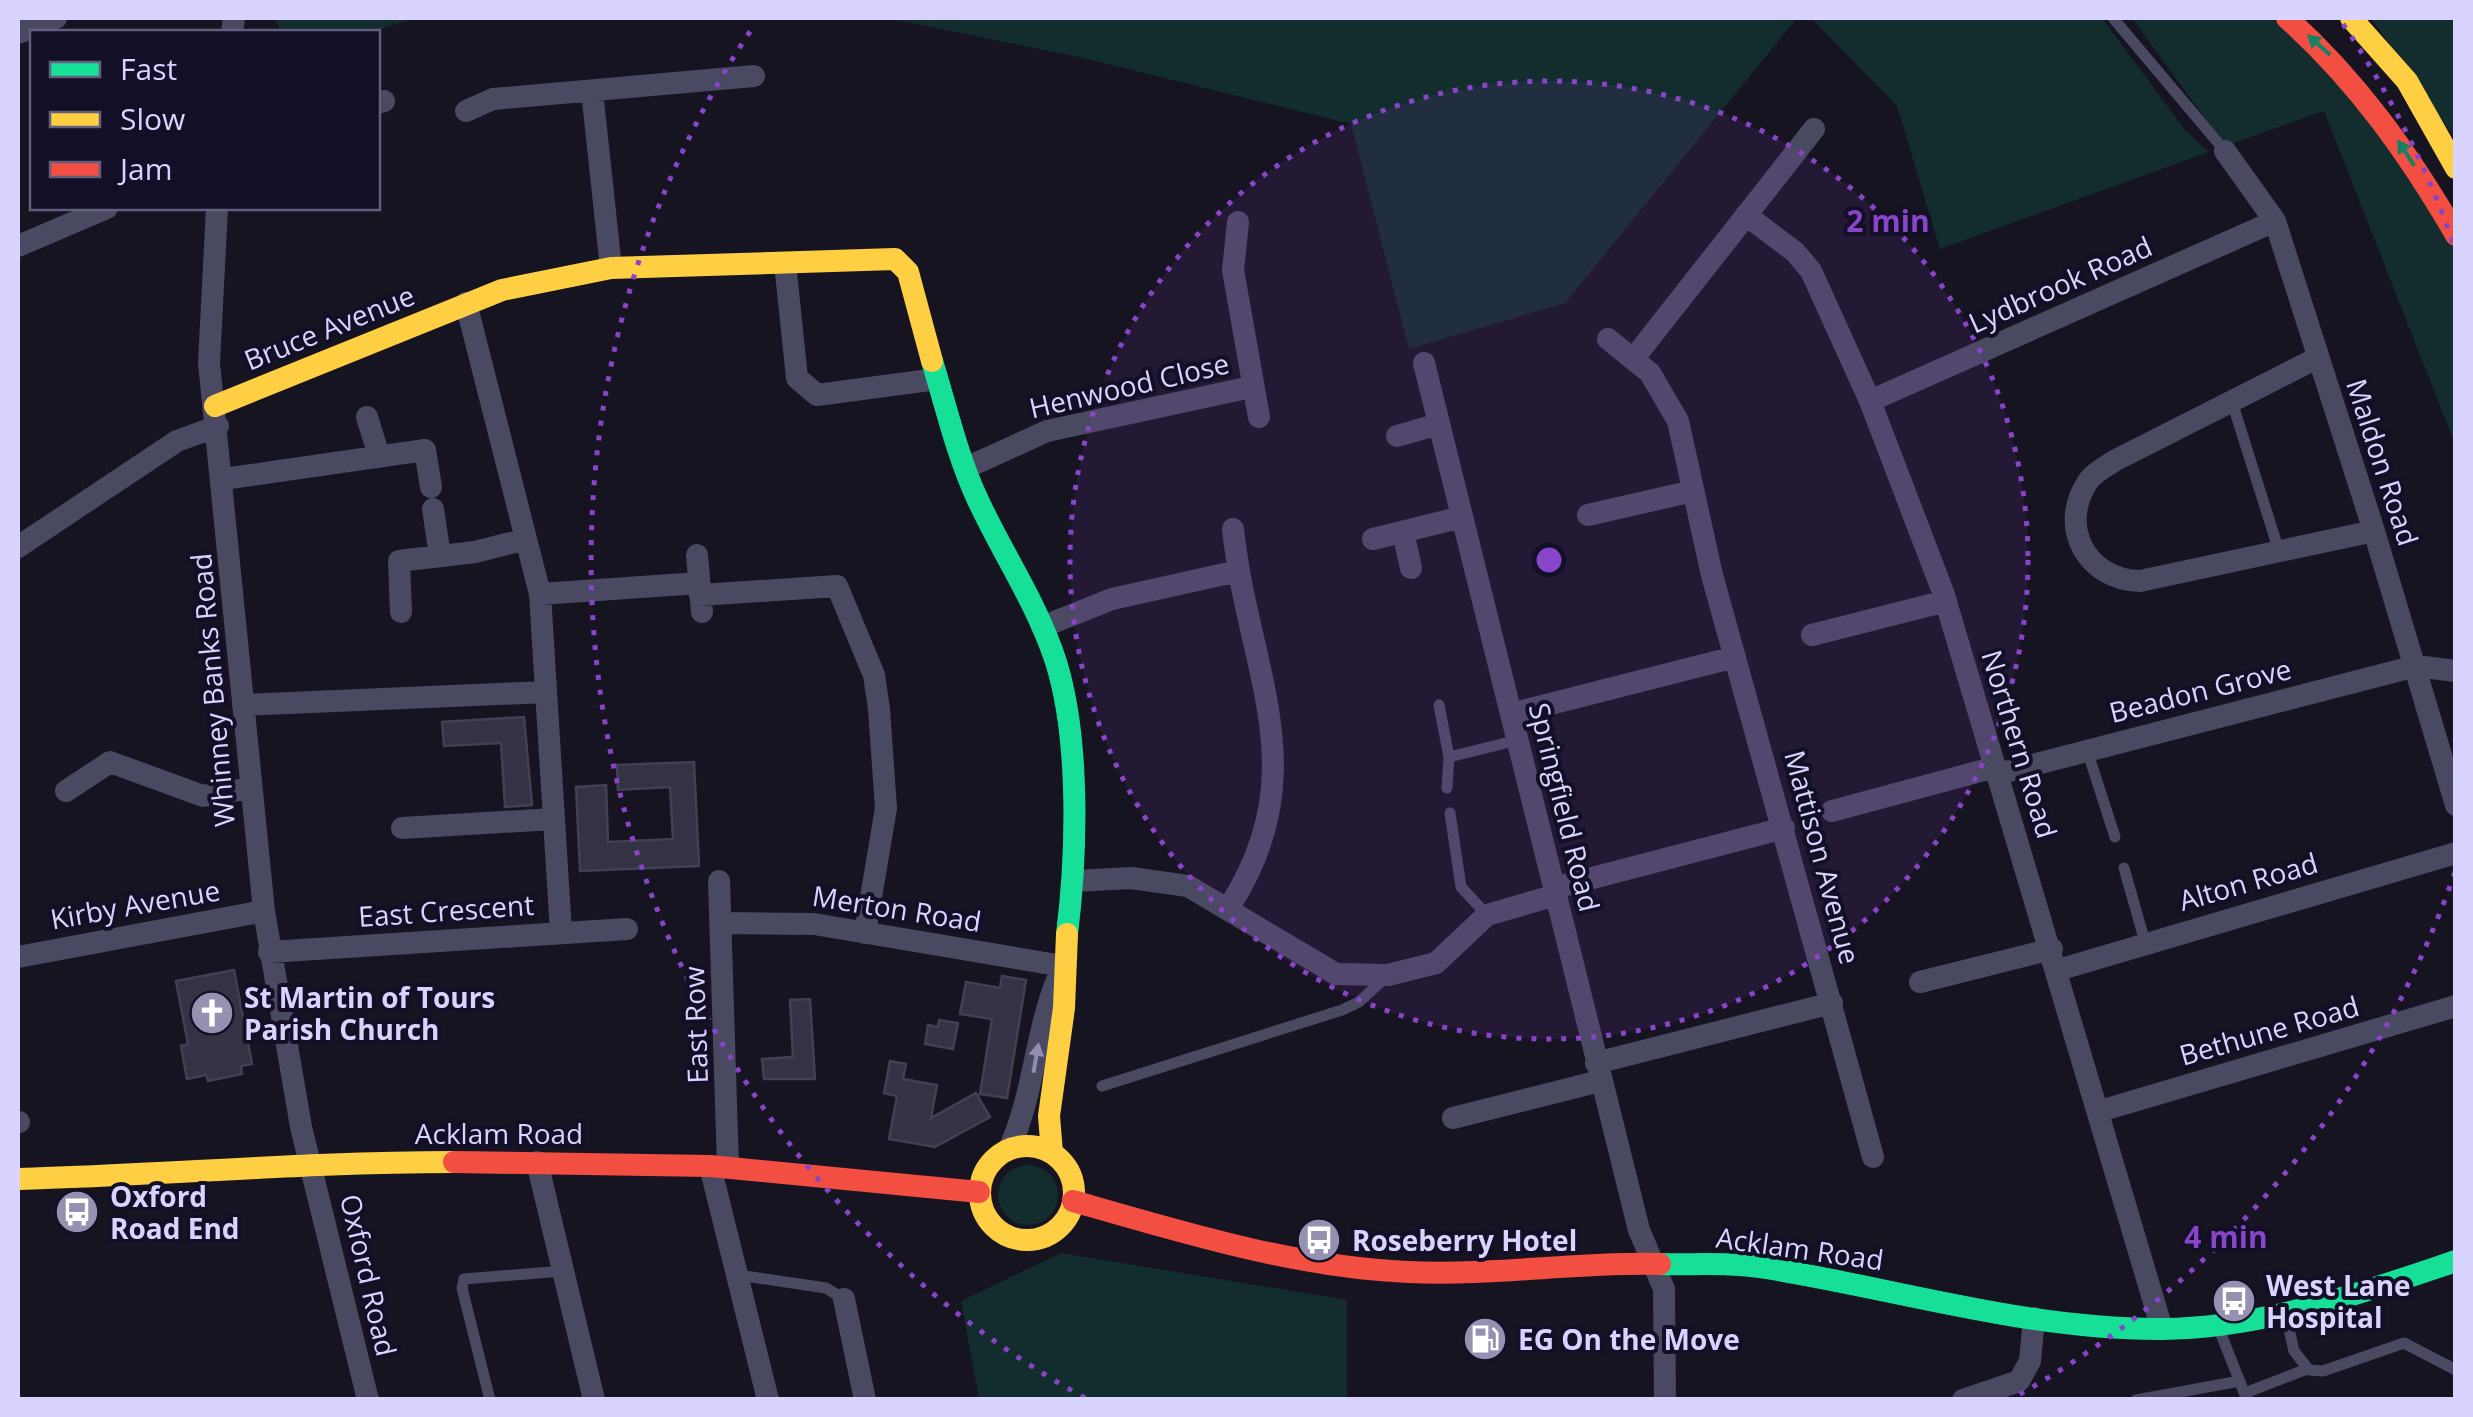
<svg xmlns="http://www.w3.org/2000/svg" width="2473" height="1417" font-family="'Open Sans',sans-serif">
<style>
.green{fill:#132c2d}
.building{fill:#343243;stroke:#433f54;stroke-width:2.5}
.lines{fill:none;stroke-linecap:round;stroke-linejoin:round}
.lane{stroke:#4a4962;stroke-width:11}
.street{stroke:#4a4962;stroke-width:22}
.fast{stroke:#16e098;stroke-width:22}
.slow{stroke:#ffcf43;stroke-width:22}
.jam{stroke:#f24e42;stroke-width:22}
.oneway{fill:#158265}
.oneway2{fill:#928eb0}
.ring{fill:none;stroke:#8945c9;stroke-width:5;stroke-dasharray:5 10}
.labels{text-anchor:middle;dominant-baseline:central;stroke-width:8;stroke-linejoin:round;paint-order:stroke}
.street-label{font-size:28px;fill:#d9d4ff;stroke:#130f26}
.poi-label{font-size:28px;font-weight:bold;fill:#d9d4ff;stroke:#130f26;text-anchor:start}
.centre{fill:#8945c9;stroke:#130f26;stroke-width:5}
.ring-label{font-size:30px;text-anchor:middle;font-weight:bold;fill:#8945c9;stroke:#130f26;stroke-width:8;stroke-linejoin:round;paint-order:stroke}
</style>
<rect width="100%" height="100%" fill="#161421"/>
<path class="green" d="M275,18H415L372,32H281Z
M887,18H1797L1565,303L1409,349L1351,124L1083,58Z
M1811,18H2102L2185,130L2209,152L1940,249L1897,106Z
M2132,18H2272L2350,86L2455,246V444L2324,111L2225,146Z
M2371,18H2455V139Z
M998 1195a30 30 0 1 1 60 0a30 30 0 1 1-60 0Z
M1061,1253L1347,1300V1399H979L961,1301Z"/>
<path class="building" d="M524,717L532,805L505,807L501,743L444,746L442,722Z
M694,762L699,866L580,871L576,787L606,785L608,842L673,839L670,787L618,790L617,765Z
M234,970L252,1064L241,1066L242,1074L208,1081L206,1075L187,1079L181,1046L188,1044L176,981Z
M1002,976L1026,980L1007,1098L980,1094L992,1019L960,1014L966,982L1000,988Z
M810,999L815,1079H764L762,1059L793,1057L790,1000Z
M939,1020L958,1023L953,1049L925,1044L928,1025L938,1027Z
M890,1061L906,1064L903,1079L937,1085L931,1118L976,1093L990,1117L935,1147L889,1139L897,1096L884,1093Z"/>
<g class="lines">
<path class="lane" d="M2113,18L2225,151
M2232,402L2279,551
M1439,705L1449,757L1518,740
M2087,750L2115,837
M1447,788L1449,757
M1450,813L1461,887L1487,915
M2124,868L2145,942
M1102,1086L1342,1010L1359,1002L1385,978
M738,1275L826,1288L844,1299
M2286,1316L2294,1351L2309,1370L2323,1371L2404,1343L2456,1370
M2219,1329L2247,1400
M2245,1393L2307,1369
M490,1400L462,1288L464,1279L563,1271
M2136,1400L2240,1381"/>
<path class="street" d="M232,32L234,18
M18,33L56,18
M592,91L611,268
M378,103L384,101
M466,111L493,99L754,76
M2225,151L2275,221L2374,531L2456,805
M217,208L209,363L264,911L301,1127L368,1400
M1746,215L1795,252L1811,271L1870,401L1943,592L2162,1329
M1238,222L1233,270L1259,417
M18,246L107,208
M785,263L797,378L817,395L937,379
M466,303L540,594L561,932
M1608,339L1650,373L1678,421L1712,575L1873,1157
M1634,358L1814,129
M2317,358L2114,461C2107,466 2095,472 2089,480C2057,525 2086,580 2140,581L2374,531
M1424,363L1639,1230L1664,1289L1665,1400
M1870,401L2275,221
M367,417L379,456
M1397,436L1439,424
M968,467L1047,431L1251,387
M223,479L425,450L431,487
M433,509L440,556
M1588,515L1693,491
M1403,532L1411,568
M1373,539L1462,517
M18,547L177,441L218,426
M697,555L702,612
M540,594L699,583
M700,595L837,586L874,675L879,709L886,808L865,933
M401,612L399,561L475,552L526,539
M1042,627L1112,599L1238,571
M1812,635L1946,601
M243,705L546,692
M1511,714L1735,657
M1998,774L2416,666L2456,671
M66,791L110,762L203,796L251,788
M1832,811L1996,767
M402,828L554,819
M719,881L728,1167
M1074,881L1131,878L1188,886L1336,974L1388,975L1436,963L1487,915L1556,895
M1554,888L1784,828
M1229,907C1317,772 1248,671 1233,529
M721,923L814,924L1063,966C1035,1025 1036,1090 1009,1149
M269,952L627,929
M18,957L264,911
M2058,970L2456,853
M1920,982L2052,949
M1596,1063L1832,1003
M2100,1111L2456,1006
M1453,1118L1600,1081
M18,1122H19
M537,1162L594,1400
M710,1166L768,1400
M844,1299L865,1400
M1963,1400L2019,1381L2030,1361L2034,1318"/>
<path class="fast" d="M932,361C946,406 957,455 977,498C1002,553 1037,603 1056,662C1080,739 1077,854 1067,934
M1660,1264C1695,1265 1732,1262 1766,1268C1897,1289 2029,1330 2162,1329C2264,1328 2361,1293 2456,1261"/>
<path class="slow" d="M2351,18L2407,81L2456,168
M215,406L502,290L611,268L895,259L908,272L932,361
M980 1193a47 47 0 1 1 94 0a47 47 0 1 1-94 0Z
M1052,1153L1049,1116L1064,1008L1067,934
M18,1179C164,1175 309,1162 454,1162"/>
<path class="jam" d="M2287,18C2357,81 2409,154 2456,235
M454,1162L710,1166L979,1192
M1073,1201C1182,1232 1294,1267 1408,1272C1492,1276 1576,1262 1660,1264"/>
</g>
<defs><path id="oneway-solid" d="M-6-.8H1V-3.2L6.5 0L1 3.2V.8H-6Z" transform="scale(2.5)"/></defs>
<g class="oneway">
<use href="#oneway-solid" transform="translate(2319 45) rotate(-138)"/>
<use href="#oneway-solid" transform="translate(2406 153) rotate(-123)"/>
</g>
<use class="oneway2" href="#oneway-solid" transform="translate(1036 1058) rotate(-80)"/>
<circle cx="1549" cy="560" r="479" fill="#8945c9" fill-opacity=".12"/>
<g class="ring">
<circle cx="1549" cy="560" r="479"/>
<path d="M2455 872A958 958 0 0 1 2013 1398M1085 1398A958 958 0 0 1 755 24M2343 24A958 958 0 0 1 2455 248"/>
</g>
<defs>
<g id="church-disc" transform="scale(2.25)"><circle r="9.5" fill="#9591b1" stroke="#130f26"/><path d="M-1.2-6h2.4v3.5h3.3v2.4h-3.3V6h-2.4V-.1h-3.3v-2.4h3.3Z" fill="#fff"/></g>
<g id="bus-disc" transform="scale(2.25)"><circle r="9.5" fill="#9591b1" stroke="#130f26"/><path d="M-5-6H5V4H4V6H2V4H-2V6H-4V4H-5ZM-3.5-4V0h7V-4ZM-3.5 1.2v1.5H-2V1.2ZM2 1.2v1.5H3.5V1.2Z" fill="#fff"/></g>
<g id="fuel-disc" transform="scale(2.25)"><circle r="9.5" fill="#9591b1" stroke="#130f26"/><path d="M-5.5-6h7V0h2V4h1.3V-2.5L3-4.5l.8-.8L6-3V5H2.5V1h-1V6h-7ZM-4.2-4.7v3.2H.2V-4.7Z" fill="#fff"/></g>
</defs>
<g fill-rule="evenodd">
<use href="#church-disc" x="212" y="1013"/>
<use href="#bus-disc" x="77" y="1212"/>
<use href="#bus-disc" x="1319" y="1240"/>
<use href="#bus-disc" x="2234" y="1301"/>
<use href="#fuel-disc" x="1485" y="1339"/>
</g>
<g class="labels">
<g class="street-label">
<text transform="translate(2060 284) rotate(-24)">Lydbrook Road</text>
<text transform="translate(329 327) rotate(-22)">Bruce Avenue</text>
<text transform="translate(1129 385) rotate(-13)">Henwood Close</text>
<text transform="translate(2383 462) rotate(72)">Maldon Road</text>
<text transform="translate(212 690) rotate(-95)">Whinney Banks Road</text>
<text transform="translate(2200 690) rotate(-14)">Beadon Grove</text>
<text transform="translate(2020 744) rotate(73)">Northern Road</text>
<text transform="translate(1565 807) rotate(76)">Springfield Road</text>
<text transform="translate(1823 857) rotate(75)">Mattison Avenue</text>
<text transform="translate(2248 881) rotate(-16)">Alton Road</text>
<text transform="translate(135 904) rotate(-10)">Kirby Avenue</text>
<text transform="translate(897 908) rotate(9)">Merton Road</text>
<text transform="translate(446 910) rotate(-4)">East Crescent</text>
<text transform="translate(695 1025) rotate(-92)">East Row</text>
<text transform="translate(2269 1030) rotate(-16)">Bethune Road</text>
<text x="499" y="1133">Acklam Road</text>
<text transform="translate(1800 1248) rotate(8)">Acklam Road</text>
<text transform="translate(369 1275) rotate(77)">Oxford Road</text>
</g>
<g class="poi-label">
<text x="244" y="997">St Martin of Tours<tspan x="244" dy="32">Parish Church</tspan></text>
<text x="110" y="1196">Oxford<tspan x="110" dy="32">Road End</tspan></text>
<text x="1352" y="1240">Roseberry Hotel</text>
<text x="2266" y="1285">West Lane<tspan x="2266" dy="32">Hospital</tspan></text>
<text x="1518" y="1339">EG On the Move</text>
</g>
</g>
<circle cx="1549" cy="560" r="15" class="centre"/>
<g class="ring-label">
<text x="1888" y="232">2 min</text>
<text x="2226" y="1248">4 min</text>
</g>
<rect width="2473" height="1417" fill="none" stroke="#d9d4ff" stroke-width="40"/>
<rect x="30" y="30" width="350" height="180" fill="#130f26" stroke="#625e7d" stroke-width="2.5"/>
<rect x="50" y="62" width="50" height="15" fill="#16e098" stroke="#625e7d" stroke-width="2.5"/>
<text x="120" y="80" font-size="30" fill="#d9d4ff">Fast</text>
<rect x="50" y="112" width="50" height="15" fill="#ffcf43" stroke="#625e7d" stroke-width="2.5"/>
<text x="120" y="130" font-size="30" fill="#d9d4ff">Slow</text>
<rect x="50" y="162" width="50" height="15" fill="#f24e42" stroke="#625e7d" stroke-width="2.5"/>
<text x="120" y="180" font-size="30" fill="#d9d4ff">Jam</text>
</svg>
